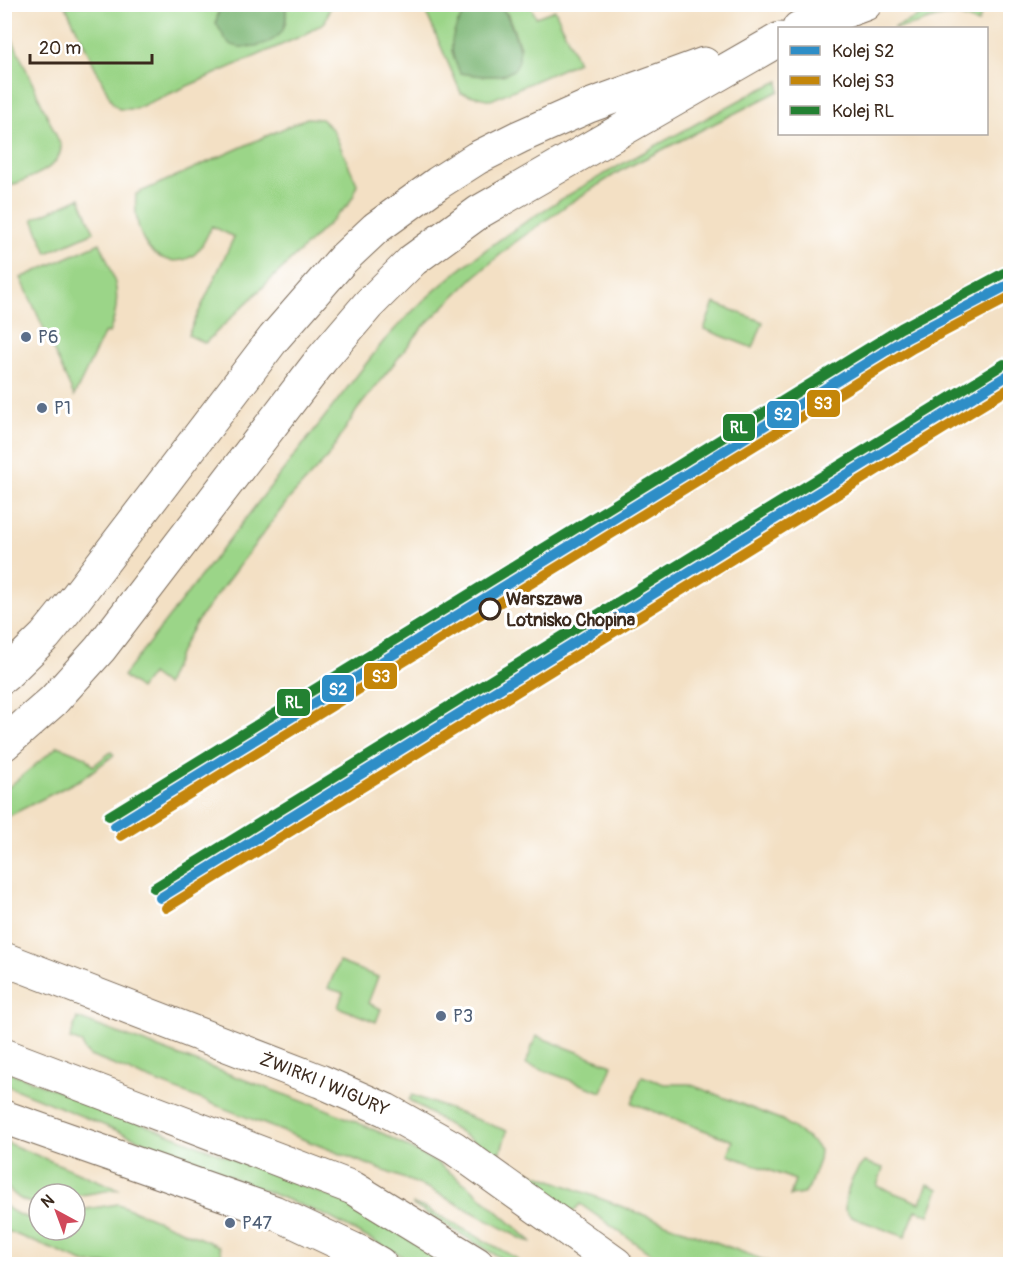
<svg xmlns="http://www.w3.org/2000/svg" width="1015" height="1269" font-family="Pangolin,sans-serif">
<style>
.green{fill:#9bd588;stroke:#6b8053;stroke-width:1.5}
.forest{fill:#7cb674;stroke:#5c7049;stroke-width:1.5}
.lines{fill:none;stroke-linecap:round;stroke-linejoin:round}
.minor-casing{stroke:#7b6a58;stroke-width:35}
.tertiary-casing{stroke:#7b6a58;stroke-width:35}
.minor{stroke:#fff;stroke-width:33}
.tertiary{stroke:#fff;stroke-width:33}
.rail-1-casing{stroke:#fff;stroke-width:15}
.rail-2-casing{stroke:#fff;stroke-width:15}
.rail-3-casing{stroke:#fff;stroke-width:15}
.rail-1{stroke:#2e8ec7;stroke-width:10}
.rail-2{stroke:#c48609;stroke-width:10}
.rail-3{stroke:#238132;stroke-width:10}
.service-dot{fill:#5c6f8a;stroke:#fff;stroke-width:2}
.stop-dot{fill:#fff;stroke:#3b2a1e;stroke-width:3}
.labels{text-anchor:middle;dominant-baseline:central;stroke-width:6;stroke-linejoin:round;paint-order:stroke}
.service-label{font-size:18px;fill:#4e5e75;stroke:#fff;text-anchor:start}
.stop-label{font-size:18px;font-weight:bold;fill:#3b2a1e;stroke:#fff;text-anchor:start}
.street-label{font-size:18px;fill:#3b2a1e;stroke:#fff}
.line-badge{stroke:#fff;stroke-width:2}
.badge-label{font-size:16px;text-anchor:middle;font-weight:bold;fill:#fff}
</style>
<rect width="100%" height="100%" fill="#fff"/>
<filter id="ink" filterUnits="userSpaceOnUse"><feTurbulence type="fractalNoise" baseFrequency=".0167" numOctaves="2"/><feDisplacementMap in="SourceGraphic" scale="12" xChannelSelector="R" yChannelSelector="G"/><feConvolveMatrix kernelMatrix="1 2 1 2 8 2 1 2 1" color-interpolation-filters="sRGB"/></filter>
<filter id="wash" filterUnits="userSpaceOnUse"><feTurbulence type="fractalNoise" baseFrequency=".008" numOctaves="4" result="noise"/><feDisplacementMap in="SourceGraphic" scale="24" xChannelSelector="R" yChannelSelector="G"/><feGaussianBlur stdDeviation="1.35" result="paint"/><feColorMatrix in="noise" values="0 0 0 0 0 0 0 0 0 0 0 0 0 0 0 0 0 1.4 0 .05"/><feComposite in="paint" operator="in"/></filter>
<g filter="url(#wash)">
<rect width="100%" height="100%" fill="#f3e0c4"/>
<path class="green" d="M946,4L985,5L978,23C971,21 962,16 955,16C933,14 915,29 893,28Z
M65,5H216L219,8L286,22V5H331L325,22L304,35L135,109H119L113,104Z
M423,5H472L458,23L452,52L520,47L508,15L498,5H530L536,17L555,10L578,62L491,100L461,93Z
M5,23L61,146C61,171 24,179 5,188Z
M779,81V91L620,171L570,203L514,243L474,277L423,327L357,410L327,458L289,499L196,623L184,643L166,685L151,674L140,689L123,676L383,342C482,230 621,166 749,95Z
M307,118L321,119L333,130L357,184L354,195L348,205L205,343L188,335L234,237L212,226C207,235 203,247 195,254C188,260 177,262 168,260C140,253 134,219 136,194Z
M80,198L94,232L47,253L33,219Z
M100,243C115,278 124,296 109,333L105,332L74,396L21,278Z
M714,303L763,322L753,348L704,329Z
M58,746L86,757L93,766L111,752L114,755L83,778L5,818V790Z
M339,962L378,977L368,1003L381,1009L376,1022L338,1007L343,993L328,988Z
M77,1018L310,1104L312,1103L384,1134L437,1163L471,1188L532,1242L524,1240L428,1188L90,1056L84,1050L82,1043L70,1039Z
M536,1036L612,1065L602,1092L526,1064Z
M4,1070L355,1206L449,1264H416L327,1216L5,1085Z
M642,1076L664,1084H689L782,1120L814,1143L820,1150L819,1160L809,1187L803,1194L790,1196L795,1180L728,1155L733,1141L632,1103Z
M412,1095L507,1131L501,1151L495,1155L409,1100Z
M5,1142L118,1189L75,1196V1194H39V1203C24,1205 14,1195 5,1185Z
M864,1162L883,1168L877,1186L920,1203L928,1184L939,1189L929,1215L916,1210L905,1237L851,1217L845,1210C845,1194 852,1174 864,1162Z
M506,1163L774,1264H665L580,1204L573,1212Z
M118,1204L219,1246L225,1264H88L5,1230V1205C12,1213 28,1220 39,1218V1230H75V1211Z
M413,1204L425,1208L516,1258L520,1264H510L413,1205Z"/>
<path class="forest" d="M216,5H286C286,15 287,29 278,36C268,45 241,52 229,43C224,39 220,29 216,23L219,9Z
M472,5H498C508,13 509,21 514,33C534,81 494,79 460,73C458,67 454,61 453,54C448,38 460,15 472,5Z"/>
</g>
<g filter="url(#ink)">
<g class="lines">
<g class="minor-casing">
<path id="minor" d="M799,28L865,4
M4,676L45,636L75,599L274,338L343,259L376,228L438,183L477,158L519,137L589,106L704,64
M4,744L53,701L100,649L321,360L368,305L413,260L479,212L780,39"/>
</g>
<g class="tertiary-casing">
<g id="tertiary">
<path id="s1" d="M4,959L320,1081L386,1110L454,1148L616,1264"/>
<path d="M4,1055L353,1188L477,1264"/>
<path d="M4,1117L274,1212L361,1253L380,1264"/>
</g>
</g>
<use href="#minor" class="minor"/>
<use href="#tertiary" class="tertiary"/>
<g class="rail-1-casing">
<path id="rail-1" d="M115,826L907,338L1010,284
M160,898L1010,374"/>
</g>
<g class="rail-2-casing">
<path id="rail-2" d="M121,836L913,348L1010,297
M166,908L1010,388"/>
</g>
<g class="rail-3-casing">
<path id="rail-3" d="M109,816L901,328L1004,273
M154,888L1004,364"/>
</g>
<use href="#rail-1" class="rail-1"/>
<use href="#rail-2" class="rail-2"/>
<use href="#rail-3" class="rail-3"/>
</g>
</g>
<g class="service-dot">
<circle cx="26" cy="337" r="6"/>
<circle cx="42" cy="408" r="6"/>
<circle cx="441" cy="1016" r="6"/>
<circle cx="230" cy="1223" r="6"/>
</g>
<circle class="stop-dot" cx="490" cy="609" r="10"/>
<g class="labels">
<g class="service-label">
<text x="38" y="337">P6</text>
<text x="54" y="408">P1</text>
<text x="453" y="1016">P3</text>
<text x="242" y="1223">P47</text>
</g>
<g class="stop-label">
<text x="506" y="599">Warszawa<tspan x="506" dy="21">Lotnisko Chopina</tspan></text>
</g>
<g class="street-label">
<text stroke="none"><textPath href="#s1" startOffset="344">ŻWIRKI I WIGURY</textPath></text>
</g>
</g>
<g class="line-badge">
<rect x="806" y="389" width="35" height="29" rx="6" fill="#c48609"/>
<rect x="766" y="400" width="34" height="29" rx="6" fill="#2e8ec7"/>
<rect x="722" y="413" width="34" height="29" rx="6" fill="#238132"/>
<rect x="363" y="662" width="35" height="28" rx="6" fill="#c48609"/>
<rect x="321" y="674" width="34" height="29" rx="6" fill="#2e8ec7"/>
<rect x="276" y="688" width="35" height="29" rx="6" fill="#238132"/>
</g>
<g class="badge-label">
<text x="823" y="409">S3</text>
<text x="783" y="420">S2</text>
<text x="739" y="433">RL</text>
<text x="381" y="682">S3</text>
<text x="338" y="695">S2</text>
<text x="294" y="708">RL</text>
</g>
<rect width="1015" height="1269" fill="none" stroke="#fff" stroke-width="24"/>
<rect x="778" y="27" width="210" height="108" fill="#ffffff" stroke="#b1aaa5" stroke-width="1.5"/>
<rect x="790" y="46" width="30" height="9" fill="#2e8ec7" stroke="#b1aaa5" stroke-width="1.5"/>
<text x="832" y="57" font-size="18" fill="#3b2a1e">Kolej S2</text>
<rect x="790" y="76" width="30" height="9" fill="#c48609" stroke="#b1aaa5" stroke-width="1.5"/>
<text x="832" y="87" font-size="18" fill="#3b2a1e">Kolej S3</text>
<rect x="790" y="106" width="30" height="9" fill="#238132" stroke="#b1aaa5" stroke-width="1.5"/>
<text x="832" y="117" font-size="18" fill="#3b2a1e">Kolej RL</text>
<g transform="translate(57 1212) rotate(319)"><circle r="28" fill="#ffffff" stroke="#b1aaa5" stroke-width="1.5"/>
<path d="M0-4.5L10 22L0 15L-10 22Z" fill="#d1495b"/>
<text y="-9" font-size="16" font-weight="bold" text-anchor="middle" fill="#3b2a1e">N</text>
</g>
<path d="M30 54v9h122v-9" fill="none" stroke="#3b2a1e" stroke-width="3"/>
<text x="39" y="54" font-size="18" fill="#3b2a1e" stroke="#ffffff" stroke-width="4.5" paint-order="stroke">20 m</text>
</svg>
